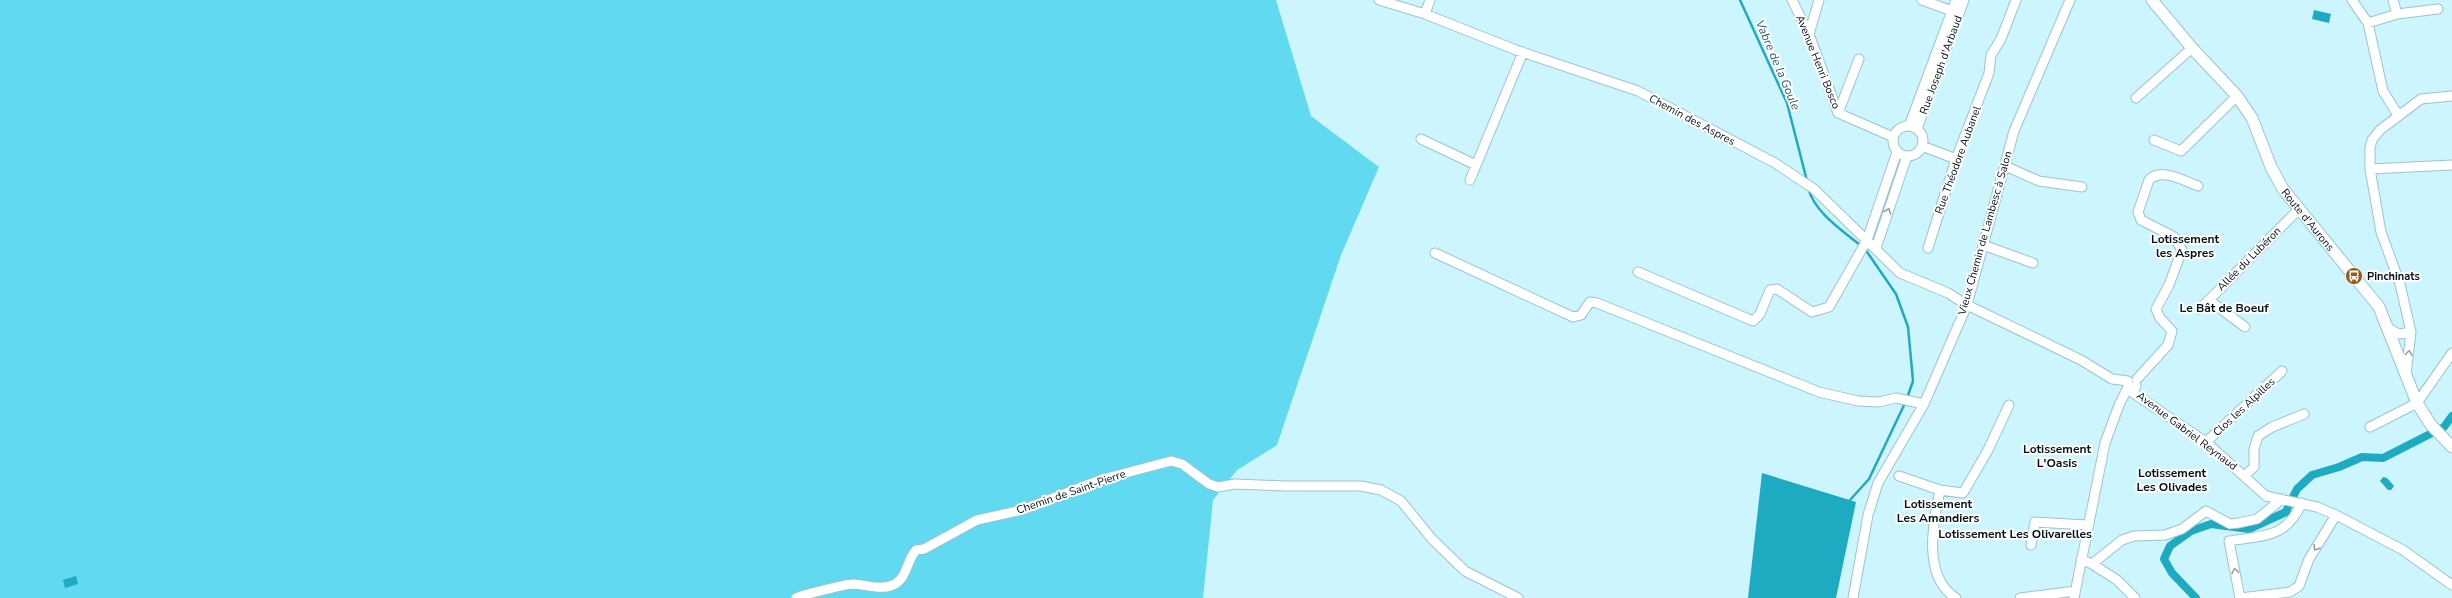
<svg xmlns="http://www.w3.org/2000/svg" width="2452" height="598" font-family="'Nunito Sans',sans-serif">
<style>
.green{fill:#60d9f1}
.water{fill:#1eaac1}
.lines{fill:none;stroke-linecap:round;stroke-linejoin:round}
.stream{stroke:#1eaac1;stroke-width:2.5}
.canal{stroke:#1eaac1;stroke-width:8}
.minor-casing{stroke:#9cc4cc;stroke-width:11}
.tertiary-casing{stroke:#9cc4cc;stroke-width:13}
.minor{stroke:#fff;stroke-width:9}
.tertiary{stroke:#fff;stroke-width:11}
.oneway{stroke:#9ba0a1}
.labels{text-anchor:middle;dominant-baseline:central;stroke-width:4;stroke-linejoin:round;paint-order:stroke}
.street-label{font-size:11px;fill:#041215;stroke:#fff}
.poi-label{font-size:11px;font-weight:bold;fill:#041215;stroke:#fff;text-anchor:start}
.water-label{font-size:12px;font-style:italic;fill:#2b5f69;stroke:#fff}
.neighbourhood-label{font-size:12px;font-weight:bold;fill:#041215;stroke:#fff}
</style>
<rect width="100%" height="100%" fill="#ccf5fe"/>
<path class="green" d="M0,0H1276L1311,116L1379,167L1341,255L1277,445L1237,470L1213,500L1203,598H0Z"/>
<path class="water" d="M2314,10L2331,14L2329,23L2312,19Z
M1762,473L1856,502L1836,598H1748Z
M2383,477L2387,478L2394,486L2391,490H2388L2380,481Z
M76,576L78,584L65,588L63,580Z"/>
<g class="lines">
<path class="stream" d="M1740,0L1787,103L1807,181
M1808,188C1815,213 1842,230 1861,246
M1865,249L1896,294L1908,327L1913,381L1907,398
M1850,500L1869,479L1906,401"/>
<path class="canal" d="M2439,430L2444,427L2452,416
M2292,499L2297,489L2312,475L2339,467L2362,457L2383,458L2432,433
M2196,598L2172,573L2164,559L2170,546L2191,531L2211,524L2249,529L2286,512L2290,502"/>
<g class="minor-casing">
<path id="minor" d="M1379,0L1425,14L1516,50L1638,91L1775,163L1814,189L1900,273L1948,293L1967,305L2081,360L2112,379L2128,381
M1792,0L1809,34L1838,113L1893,137
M1922,0L1952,11
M2352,0L2368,23L2383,91L2398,115
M2393,0L2397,14
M1425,14L1430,0
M2368,23L2397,14L2438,9
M1809,34L1819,0
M2136,98L2192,48
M1838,113L1859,59
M1909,126L1956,0
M1893 141a15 15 0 1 1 30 0a15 15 0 1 1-30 0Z
M1917,129L1964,0
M1421,139L1476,165
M2154,140L2181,151L2237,96
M1922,146L1956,159
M2005,166L2039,181L2082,187
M2370,169L2452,165
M1470,180L1523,52
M1983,245L2033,263
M1876,248L1907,156
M1928,248L1956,159L1989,73L1991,55L2001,39L2016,0
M1435,253L1573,317L1581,315L1590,302L1597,303L1819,392L1858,401L1879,402L1896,398L1924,404
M1638,272L1753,321L1760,314L1770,290L1777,289L1812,312L1829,307L1867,240L1897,152
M2209,300L2245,327
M2200,309L2299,209
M2386,327L2399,334L2411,332
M2406,374L2411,332L2400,284L2381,232L2370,169V148L2372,140L2380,130L2421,99L2452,96
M2137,379L2168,345L2172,331L2160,318L2156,309L2169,285L2182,250L2174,237L2141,220L2138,212L2149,180C2161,167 2184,181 2198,186
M2136,386L2133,393L2206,442L2266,496L2317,507L2336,515L2403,550L2452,585
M2370,427L2417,403L2452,353
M2206,442L2282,371
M2245,475L2254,467V449L2258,436L2272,427L2304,414
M1899,476L1940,490
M2302,503C2285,539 2264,535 2229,541L2240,598L2290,592L2299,586L2309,559L2336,515
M2031,545L2035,522L2087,525
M2081,559L2092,564L2122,540L2134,536L2165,535L2182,529L2206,511L2230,524L2239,523L2257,519L2282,499
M2092,564L2117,580L2135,598
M796,598C802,595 846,584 853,584C868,585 882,591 895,584C907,577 907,560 916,550L924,549L977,520L1022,510L1103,479L1171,461L1182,464L1209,484L1218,487L1235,484L1286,486H1361L1381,490L1401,501L1432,539L1465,571L1518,598
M1853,598L1868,515L1878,483L1924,404L1967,305L2014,131L2070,0
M1956,598C1922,577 1933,522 1940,490L1963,493L1988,450L2009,405
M2020,598L2075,591
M2074,598L2105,443L2119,405L2129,385"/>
</g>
<g class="tertiary-casing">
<g id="tertiary">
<path id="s1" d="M2152,0L2192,48L2237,96L2252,118L2271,167L2283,189L2379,307L2417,403L2431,425L2452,447"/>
</g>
</g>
<use href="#minor" class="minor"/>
<use href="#tertiary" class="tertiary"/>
</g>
<defs><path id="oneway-chevron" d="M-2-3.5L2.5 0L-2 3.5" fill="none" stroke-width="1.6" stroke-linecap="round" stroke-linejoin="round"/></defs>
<g class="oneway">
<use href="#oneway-chevron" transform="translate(1888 211) rotate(-71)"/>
<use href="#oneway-chevron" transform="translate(2409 353) rotate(-81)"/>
<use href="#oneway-chevron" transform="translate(2316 548) rotate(122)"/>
<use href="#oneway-chevron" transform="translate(2235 571) rotate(-100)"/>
</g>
<defs>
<g id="bus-disc" transform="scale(0.9)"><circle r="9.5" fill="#955a1a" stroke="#fff"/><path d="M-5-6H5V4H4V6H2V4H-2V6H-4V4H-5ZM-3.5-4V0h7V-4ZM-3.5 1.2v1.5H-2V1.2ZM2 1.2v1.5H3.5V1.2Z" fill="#fff"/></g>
</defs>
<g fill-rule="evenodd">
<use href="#bus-disc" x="2354" y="276"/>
</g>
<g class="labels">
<g class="street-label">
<text transform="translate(1818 62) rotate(68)">Avenue Henri Bosco</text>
<text transform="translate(1941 65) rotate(-70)">Rue Joseph d'Arbaud</text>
<text transform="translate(1692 120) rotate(28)">Chemin des Aspres</text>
<text transform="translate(1958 160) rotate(-70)">Rue Théodore Aubanel</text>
<text stroke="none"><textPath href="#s1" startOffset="272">Route d'Aurons</textPath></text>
<text transform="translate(1985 233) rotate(-74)">Vieux Chemin de Lambesc à Salon</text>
<text transform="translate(2249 259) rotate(-45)">Allée du Lubéron</text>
<text transform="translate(2244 407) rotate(-43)">Clos les Alpilles</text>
<text transform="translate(2187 431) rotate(37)">Avenue Gabriel Reynaud</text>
<text transform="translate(1071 492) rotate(-19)">Chemin de Saint-Pierre</text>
</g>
<g class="poi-label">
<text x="2367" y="276">Pinchinats</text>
</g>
<g class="water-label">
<text transform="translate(1778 65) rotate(67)">Vabre de la Goule</text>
</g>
<g class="neighbourhood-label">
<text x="2185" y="239">Lotissement<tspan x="2185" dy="14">les Aspres</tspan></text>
<text x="2224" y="308">Le Bât de Boeuf</text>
<text x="2057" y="449">Lotissement<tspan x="2057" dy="14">L'Oasis</tspan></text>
<text x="2172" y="473">Lotissement<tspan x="2172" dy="14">Les Olivades</tspan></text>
<text x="1938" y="504">Lotissement<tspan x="1938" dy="14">Les Amandiers</tspan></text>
<text x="2015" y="534">Lotissement Les Olivarelles</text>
</g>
</g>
</svg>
